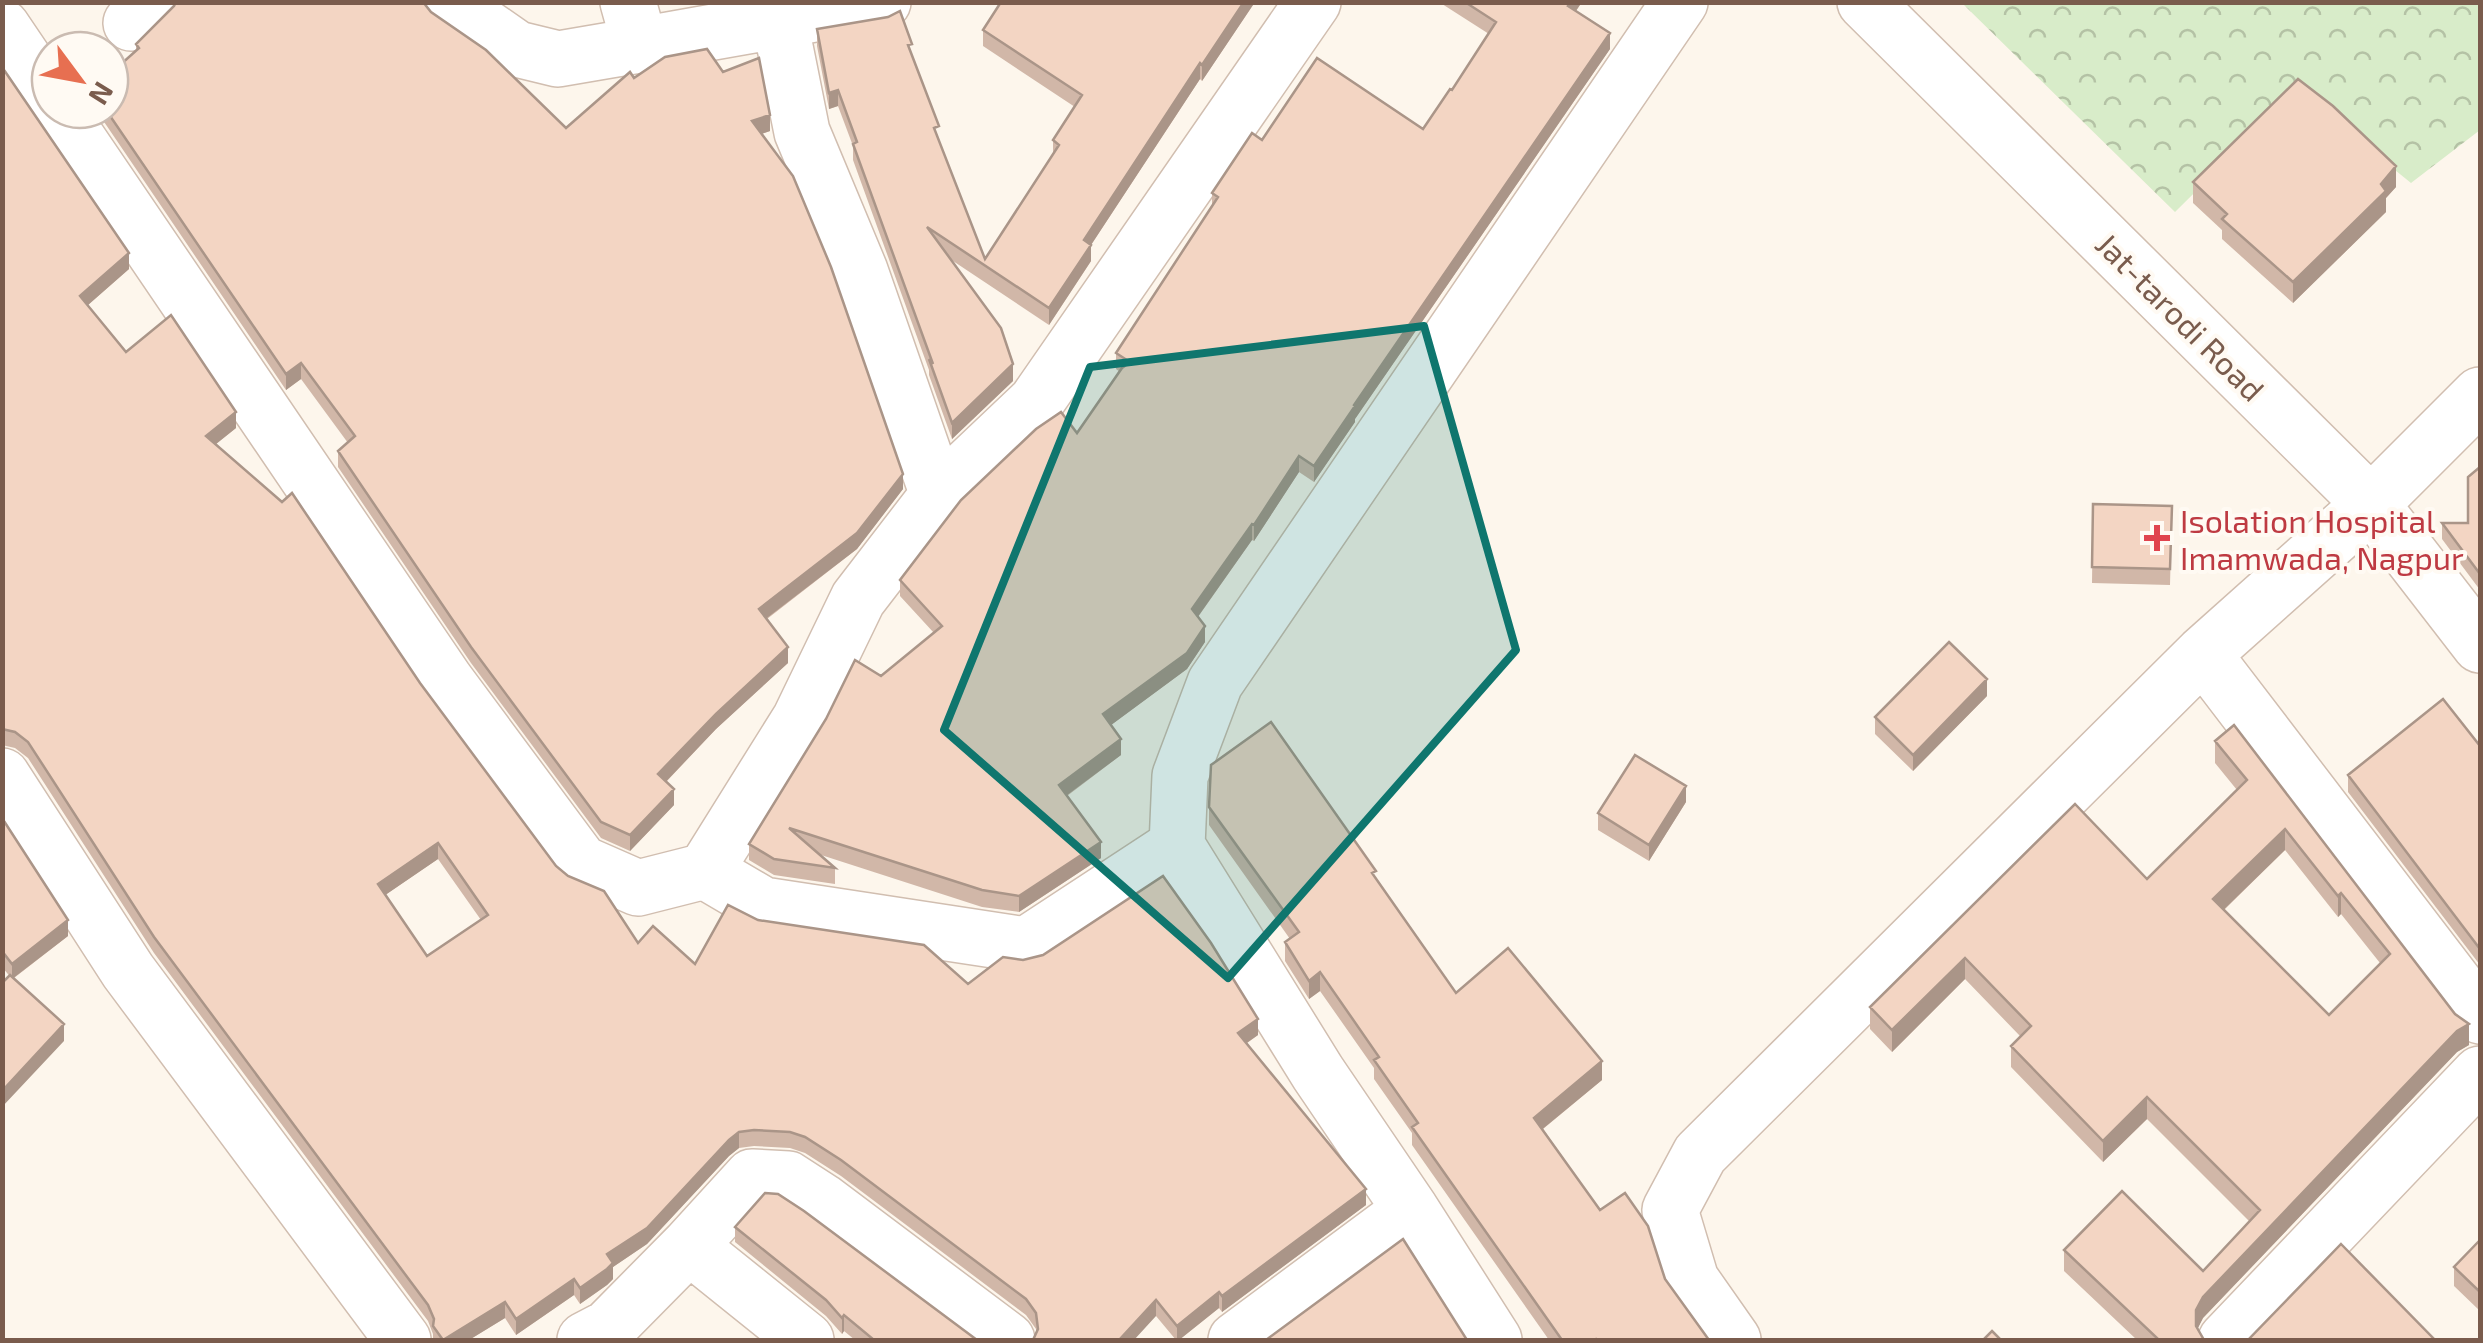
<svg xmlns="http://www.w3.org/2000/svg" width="2483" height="1343" font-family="'Exo 2',sans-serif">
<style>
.park{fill:url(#park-crowns)}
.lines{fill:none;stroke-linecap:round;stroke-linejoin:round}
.minor-casing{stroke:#d1beb0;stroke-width:58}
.minor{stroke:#fff;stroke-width:55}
.wall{fill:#d1b7a8;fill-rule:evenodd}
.shaded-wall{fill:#aa9588}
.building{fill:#f3d5c3;stroke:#aa9588;stroke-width:2.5;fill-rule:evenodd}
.marked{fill:#0f766e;fill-opacity:0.2;stroke:#0f766e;stroke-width:8;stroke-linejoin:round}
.health-dot{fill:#e0444e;stroke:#fffaf3;stroke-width:4}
.labels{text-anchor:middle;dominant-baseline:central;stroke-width:8;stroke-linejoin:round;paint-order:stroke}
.street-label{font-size:32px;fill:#7a5c4d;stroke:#fffaf3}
.health-label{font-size:32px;fill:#be3a42;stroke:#fffaf3;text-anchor:start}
</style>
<defs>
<pattern id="park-crowns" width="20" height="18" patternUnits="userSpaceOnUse" patternTransform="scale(2.5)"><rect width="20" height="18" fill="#d8ecc9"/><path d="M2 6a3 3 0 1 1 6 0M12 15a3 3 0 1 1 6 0" fill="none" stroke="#b4c2a5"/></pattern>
</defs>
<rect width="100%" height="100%" fill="#fdf6ec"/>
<path class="park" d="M1966,2L2480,3V130L2411,183L2369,149L2328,101L2314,92L2293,95L2175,212L1964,5Z"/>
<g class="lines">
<g class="minor-casing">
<path id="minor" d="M449,2L517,49L558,59L640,45
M628,2L640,45L883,2
M776,2L802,132L860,271L938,495
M1865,2L2371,504L2480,645
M131,23L150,2
M2,27L50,98
M58,110L446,681L581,863L638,888L705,871L800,719L858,599L938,495L1036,402L1313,2
M2203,654L2480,1016
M2,776L128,971L403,1340
M705,871L763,905L1026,945L1177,846
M689,1246L752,1177L788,1179L822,1201L1007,1340
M585,1340L608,1328L689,1246L806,1340
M1236,1340L1411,1210
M1494,1340L1411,1210L1318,1073L1177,846L1180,776L1215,683L1680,2
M1733,1340L1691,1280L1670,1210L1700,1154L2203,654L2371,504L2480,395
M2226,1340L2480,1074"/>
</g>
<use href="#minor" class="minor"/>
</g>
<path class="wall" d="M1255,2L1202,81L1200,79L1091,245V261L1049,325L950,259L1013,381L952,439L929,375V370L853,160V146L838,106L829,109L817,46V29L912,54L939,141L985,259L1053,155V140L1075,107L983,46V30Z
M1439,2H1582L1576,11L1610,49L1355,419V422L1314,482L1299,472L1254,541L1252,540L1198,617L1205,642L1187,669L1111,725L1121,755L1067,796L1101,858L1019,912L982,907L818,854L835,868V884L774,875L749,860V844L881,676L934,633L900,596V580L1077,433L1120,372L1116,369V353L1212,206V193L1262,140L1423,129L1452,90L1489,34Z
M174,6L431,12L566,128L634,78L723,72L770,131L761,134L903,489L857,549L767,619L788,663L716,729L666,782L674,805L630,851L601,838L471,663L338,467V451L348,443L301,379L286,390L96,110H110L136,50V44Z
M2,67L129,269L88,305L126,352L236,428L216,444L420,683L556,866L638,943L695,964L758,920L968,984L1258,1035L1247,1043L1366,1205L1222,1312L1219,1308L1179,1340H1176L1156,1316L1036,1332V1329L1026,1315L841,1176L805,1153L790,1148L754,1146L739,1148L729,1156L647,1244L613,1267V1279L607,1285L580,1304L574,1295L516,1335L505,1318L469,1340H433V1334L428,1321L154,953L28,758L15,748L2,745ZM438,859L481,920L427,956L385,895Z
M2193,182L2396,187L2386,198V212L2293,303L2222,239V230L2193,203Z
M2480,467V590L2442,539V523H2468Z
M2093,504L2172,506L2170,585L2092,583Z
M1987,696L1913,771L1875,734V717Z
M2215,741L2469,1045L2457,1052L2203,1318L2197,1329L2204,1340H2137L2064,1271V1250L2203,1271L2249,1221L2147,1119L2103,1162L2011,1067V1046L2020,1036L1965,979L1892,1052L1870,1029V1007L2075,804L2147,879L2237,790L2215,763ZM2285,850L2338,917L2341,914L2380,963L2329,1015L2224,910Z
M2480,746V965L2348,792V775Z
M1686,802L1649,861L1598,830V813Z
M1209,807L1376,878L1456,993L1602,1080L1543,1129L1600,1210L1665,1279L1709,1340H1549L1412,1145V1133L1374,1079V1068L1320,991L1309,999L1285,961V942L1290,939L1209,825Z
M2,818L68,936L14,978L64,1041L2,967Z
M735,1227L977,1340H855L844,1331L842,1334L826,1316L735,1242Z
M2480,1240V1311L2454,1286V1267Z"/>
<path class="shaded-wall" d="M1244,2H1255L1202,81V65Z
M1571,2H1582L1568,22V6Z
M1610,33V49L1355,419V422L1314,482V466L1354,405Z
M1200,63V79L1091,245V261L1049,325V308L1084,240Z
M838,90V106L829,109V93Z
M770,115V131L752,137V121Z
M2396,166V187L2386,198V212L2293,303V282Z
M129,253V269L80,312V296Z
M301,363V379L286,390V374Z
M1013,364V381L952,439V423Z
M236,412V428L206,452V436Z
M1299,456V472L1254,541V525Z
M903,474V489L857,549L759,624V609Z
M1252,524V540L1192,625V609Z
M1205,626V642L1187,669L1103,731V714Z
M788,647V663L716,729L658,790V774L716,714Z
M1987,679V696L1913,771V755Z
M1121,739V755L1059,801V785Z
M1686,786V802L1649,861V845Z
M674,789V805L630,851V835Z
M2285,829V850L2213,920V899Z
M1101,842V858L1019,912V896Z
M438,843V859L378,900V884Z
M2341,893V914L2338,917V896Z
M68,920V936L12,979V964Z
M1965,958V979L1892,1052V1030Z
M1320,972V991L1309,999V981Z
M1258,1019V1035L1238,1049V1033Z
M64,1024V1041L2,1107V1091Z
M2469,1024V1045L2457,1052L2203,1318L2196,1332V1310L2203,1297L2457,1031Z
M1602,1061V1080L1534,1136V1118Z
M2147,1097V1119L2103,1162V1141Z
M739,1132V1148L729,1156L647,1244L613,1267V1279L607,1285L580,1304V1288L607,1254L729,1140Z
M1366,1189V1205L1222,1312V1296Z
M574,1279V1295L516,1335V1319Z
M1219,1292V1308L1179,1340H1177V1326Z
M1156,1300V1316L1134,1340H1119Z
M505,1302V1318L469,1340H444Z
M844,1315V1331L842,1334V1318Z"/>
<path class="building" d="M176,2H423L431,12L486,50L566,128L630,72L634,78L665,57L707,49L723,72L759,58L770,115L752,121L793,176L831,267L903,474L857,533L759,609L788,647L716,714L658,774L674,789L630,835L601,822L471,647L338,451L355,436L301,363L286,374L106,110H110V74L139,48L136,44L174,6Z
M1001,2H1244L1202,65L1200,63L1084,240L1091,245L1049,308L927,227L1001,328L1013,364L952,423L929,359L933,364L853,144L857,142L838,90L829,93L817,29L888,17L900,11L912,44L908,45L939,126L934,128L985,259L1059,145L1053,140L1082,95L983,30Z
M1465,2H1571L1568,6L1610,33L1354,405L1355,406L1314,466L1299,456L1254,525L1252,524L1192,609L1205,626L1187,653L1103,714L1121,739L1059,785L1101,842L1019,896L982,890L789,828L835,868L774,859L749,844L826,719L855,660L881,676L942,626L900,580L961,500L1036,429L1061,412L1077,433L1122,368L1130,362L1116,353L1218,197L1212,193L1252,133L1262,140L1317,58L1423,129L1450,89L1452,90L1496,22Z
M2,67L129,253L80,296L126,352L171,315L236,412L206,436L282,502L292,493L420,683L556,866L568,876L604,891L638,943L653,926L695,964L728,905L758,920L924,945L968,984L1003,957L1023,960L1043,955L1163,876L1211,943L1258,1019L1238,1033L1366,1189L1222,1296L1219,1292L1177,1326L1156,1300L1119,1340H1033L1038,1329L1036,1313L1026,1299L841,1160L805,1137L790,1132L754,1130L739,1132L729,1140L647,1228L607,1254L613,1263L607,1269L580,1288L574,1279L516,1319L505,1302L443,1340L433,1326L434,1319L428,1305L154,937L28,742L15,732L2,729ZM438,843L488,915L427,956L378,884Z
M2298,79L2333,106L2396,166L2381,184L2386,191L2293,282L2222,219L2227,214L2193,182Z
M2480,467V574L2442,523H2468V477Z
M2093,504L2172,506L2170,569L2092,567Z
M1949,642L1987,679L1913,755L1875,717Z
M2443,699L2480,746V949L2348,775Z
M1271,722L1376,871L1372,873L1456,993L1508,948L1602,1061L1534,1118L1600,1210L1625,1193L1648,1226L1665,1279L1709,1340H1597L1596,1339L1594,1340H1562L1412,1127L1418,1123L1374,1060L1379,1057L1320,972L1309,981L1285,942L1299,932L1209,807L1211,765Z
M2234,725L2455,1014L2469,1024L2457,1031L2203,1297L2196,1310V1326L2204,1340H2159L2064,1250L2122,1191L2203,1271L2260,1210L2147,1097L2103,1141L2011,1046L2031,1026L1965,958L1892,1030L1870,1007L2075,804L2147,879L2247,780L2215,741ZM2285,829L2338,896L2341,893L2390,954L2329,1015L2213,899Z
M1635,755L1686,786L1649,845L1598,813Z
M2,818L68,920L12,964L2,951Z
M10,975L64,1024L2,1091V983Z
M765,1193L778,1194L804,1211L977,1340H874L844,1315L842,1318L826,1300L735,1227Z
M1403,1239L1467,1340H1266Z
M2480,1240V1292L2454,1267Z
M2341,1244L2435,1340H2248Z
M1992,1331L2001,1340H1983Z"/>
<path class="marked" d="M1424,326L1516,650L1228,978L944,730L1090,367Z"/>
<path class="health-dot" d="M2152 523h10v10h10v10h-10v10h-10v-10h-10v-10h10z"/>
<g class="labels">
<g class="street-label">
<text transform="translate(2181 316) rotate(45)">Jat-tarodi Road</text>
</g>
<g class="health-label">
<text x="2180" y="520">Isolation Hospital<tspan x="2180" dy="37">Imamwada, Nagpur</tspan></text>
</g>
</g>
<rect width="2483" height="1343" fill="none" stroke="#7a5c4d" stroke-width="10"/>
<g transform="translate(80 80) rotate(122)"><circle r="48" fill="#fffaf3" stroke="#cabbb1" stroke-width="2.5"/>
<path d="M0-8L18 38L0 25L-18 38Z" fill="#e76f51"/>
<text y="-15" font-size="28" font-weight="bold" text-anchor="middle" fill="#7a5c4d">N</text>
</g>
</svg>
